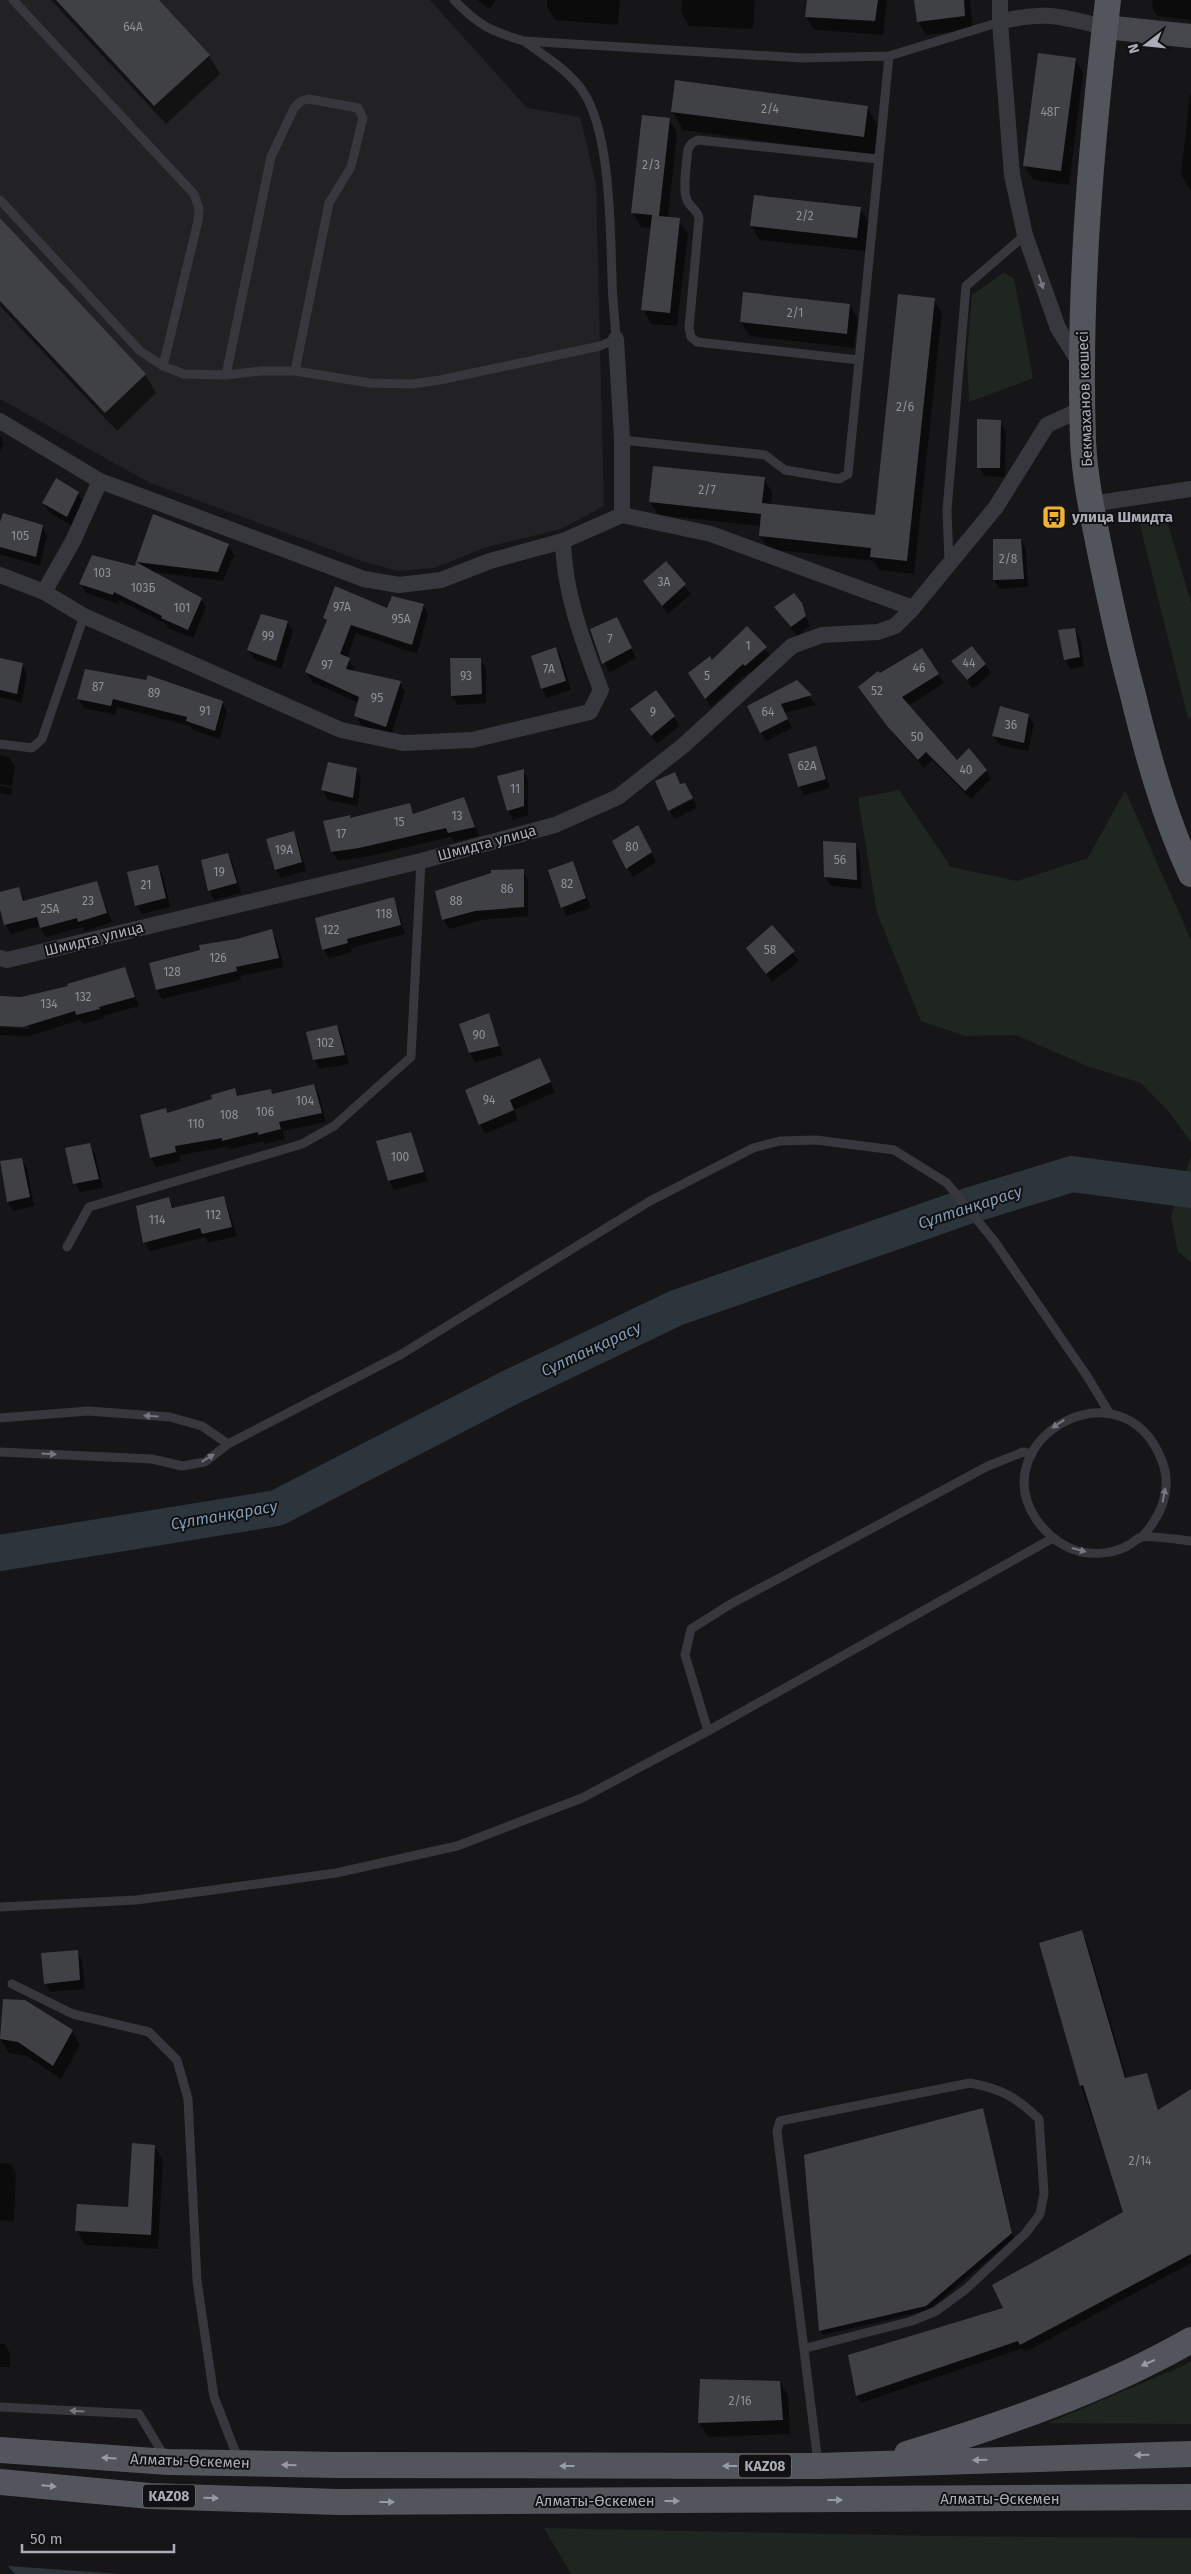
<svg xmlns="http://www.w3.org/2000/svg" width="1191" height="2574" font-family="'Fira Sans',sans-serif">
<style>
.built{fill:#222225}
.green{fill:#1e261f}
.water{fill:#2c353c}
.shadow{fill:#0007}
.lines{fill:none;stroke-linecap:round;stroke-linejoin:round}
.river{stroke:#2c353c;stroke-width:36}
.building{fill:#404145}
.lane{stroke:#37383d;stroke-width:9}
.street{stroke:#37383d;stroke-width:16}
.secondary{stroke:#45474d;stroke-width:24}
.primary{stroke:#53555c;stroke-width:26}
.oneway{fill:#757881}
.oneway2{fill:#979ba6}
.labels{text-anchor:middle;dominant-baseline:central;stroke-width:4;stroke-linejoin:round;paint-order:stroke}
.number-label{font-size:12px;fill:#8e929b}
.shield{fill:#111113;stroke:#7b7e86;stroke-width:1}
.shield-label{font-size:14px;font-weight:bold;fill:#a8adb8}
.street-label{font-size:15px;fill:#a8adb8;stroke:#111113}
.poi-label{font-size:15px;font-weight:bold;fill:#a8adb8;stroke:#111113;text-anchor:start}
.water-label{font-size:16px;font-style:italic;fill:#7f9bb3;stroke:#111113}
</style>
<rect width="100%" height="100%" fill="#161618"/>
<path class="built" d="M0,0H430L527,108L580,117L596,184L604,506L561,529L487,547L434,568L398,571L362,561L148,482L0,399Z"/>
<path class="green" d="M1003,273L1014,278L1033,378L969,402L967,354L972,295Z
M1164,510L1191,603V717L1188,719L1140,525Z
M899,790L951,867L1017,881L1088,858L1125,790L1191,940V1142L1170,1113L1141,1083L1087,1066L1016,1035L965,1036L921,1021L877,913L858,798Z
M1191,1157V1262L1178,1252L1171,1217Z
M1191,2361V2424L1048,2423L1185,2365Z
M544,2528L936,2536L1191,2538V2574H571Z"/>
<path class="water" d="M8,2566L121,2574H15Z"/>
<path class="shadow" d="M51,0H157L209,56L220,74L166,124Z
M477,0H496L490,9Z
M547,0H620L618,25L555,20L547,6Z
M682,0H755L753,29L689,26L681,12Z
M809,0H887L883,35L814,30L806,16Z
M915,0H970L973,30L926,35L918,21Z
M1153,0H1191V20L1157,16L1152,7Z
M1075,59L1083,73L1069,185L1033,180L1025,166Z
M1190,95H1191V191L1181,175Z
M867,107L878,126L874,156L683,130L672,111Z
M669,119L677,133L668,218L679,220L688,234L677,326L651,324L643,309L652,228L641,227L633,213Z
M860,208L868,222L865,251L760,240L751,226Z
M0,220L145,374L156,393L117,431L0,306Z
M934,300L942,313L914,574L879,570L874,561L768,549L760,536L761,526L658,515L650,502L764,479L772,492L771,505L876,516Z
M850,305L858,319L854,348L750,336L741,322Z
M1000,422L1006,431L1005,477L984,476L979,467Z
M0,436L4,443L0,452Z
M78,493L83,502L72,526L49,512L43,503Z
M0,526H42L47,536L40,566L0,554Z
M1021,540L1026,549L1028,587L1000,589L994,580Z
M228,545L234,555L223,581L152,572L201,598L206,608L193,638L168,628L166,624L119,600L118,604L86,593L81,584L139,566L137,562Z
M666,563L691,594L668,614L644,581Z
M801,604L810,626L797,636L775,607Z
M423,605L428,614L417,654L356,633L347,658L354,668L353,672L400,683L405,692L391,735L361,725L356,715L359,703L312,682L306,672L327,623L324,618Z
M288,622L293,631L281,669L254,659L248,650Z
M622,628L636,658L609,673L591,630Z
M747,628L772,657L751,675L749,672L711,707L695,682Z
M1075,629L1080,638L1084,666L1070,669L1065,660L1060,631Z
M556,648L561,657L571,690L547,698L542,689L532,657Z
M922,650L944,683L908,706L957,762L986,770L991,779L971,799L932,760L924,768L894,735L859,688Z
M0,659L22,664L27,673L22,703L0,697Z
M480,660L486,669V703L458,705L452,696Z
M953,662L985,664L991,673L973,689Z
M86,670L222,702L227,711L220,739L193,730L190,726L117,707L116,715L84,708L78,699Z
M797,681L816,705L785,713L792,728L766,741L761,732Z
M632,710L674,716L679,726L657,744Z
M1028,715L1034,724L1028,751L999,745L994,736Z
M815,747L820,756L830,788L804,795L799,786Z
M0,755L9,757L15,766L12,786L0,784Z
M356,769L361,778L358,806L328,800L323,790Z
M523,770L528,779V815L513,820L508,810Z
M0,786L12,788L11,795L0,793Z
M464,798L479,836L454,842L451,837L365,857L338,861L332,852L350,816L351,819L409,805L415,815Z
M693,799L697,808L674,819L670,811Z
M293,833L298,842L306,871L281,878L276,869Z
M643,836L656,862L633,877L613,841Z
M855,844L860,854L862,889L831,886L825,876Z
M228,854L233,863L241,893L214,900L209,890Z
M573,862L591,908L567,916L562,907Z
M157,867L163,876L170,907L142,914L136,905Z
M523,871L528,880V916L481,920L449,929L444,920L437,892Z
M96,882L112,922L85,931L83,927L46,937L40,926L11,934L6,925L0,904V893L19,889L25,901Z
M393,898L398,908L405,934L351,948L352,952L329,958L323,949Z
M772,927L799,961L772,982L748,948Z
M271,930L276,939L284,967L240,976L241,980L162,999L157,990L237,940Z
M125,969L139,1006L103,1016L104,1018L83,1024L80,1020L29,1036L0,1035V1027L29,1029L30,1026L0,1025V997L21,998L69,987Z
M488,1015L503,1055L475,1062L470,1053Z
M337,1027L342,1036L349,1064L320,1069L314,1060L307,1033Z
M545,1069L555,1092L514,1110L518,1120L485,1134L480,1124Z
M314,1085L319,1094L326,1122L283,1131L285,1139L265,1144L263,1141L229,1150L227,1147L179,1155L181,1161L156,1167L151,1158L142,1116L165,1110L168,1114L214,1100L235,1090L239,1097L270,1091L272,1095Z
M411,1134L428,1181L394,1190L389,1181Z
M89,1145L95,1154L103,1188L80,1192L75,1183Z
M21,1159L27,1168L34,1206L13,1211L8,1202L0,1162Z
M223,1198L228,1207L237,1236L208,1243L205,1237L150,1251L144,1242L169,1199L174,1208Z
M1081,1932L1086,1939L1127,2079L1146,2074L1159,2111L1191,2091V2263L1025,2352L1023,2348L861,2403L857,2396L850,2356L1005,2309L1125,2213L1081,2086L1040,1944Z
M77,1951L82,1960L85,1989L50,1992L45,1983Z
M72,2031L80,2045L61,2079L27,2056L9,2053L0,2039Z
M983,2109L1014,2238L929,2310L823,2335L820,2330Z
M154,2146L163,2160L158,2249L85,2245L77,2231L130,2208Z
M0,2163L11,2164L16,2173L14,2222L0,2220Z
M0,2344H5L10,2353V2367H0Z
M780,2382L788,2396L790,2434L708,2437L699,2422Z"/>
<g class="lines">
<path class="river" d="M0,1553L277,1508L511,1387L676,1308L968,1206L1072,1174L1191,1190"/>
</g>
<path class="building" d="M56,0H159L210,55L154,106Z
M807,0H878L875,21L805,17Z
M914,0H964L965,16L917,22Z
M1038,53L1076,58L1061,171L1023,166Z
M675,80L868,106L864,137L671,112Z
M642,115L670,118L659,216L680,218L670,313L641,310L652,215L631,213Z
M754,195L861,207L857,238L750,226Z
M0,218L146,374L105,413L0,301Z
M743,292L850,304L847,334L740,322Z
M898,294L935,298L907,561L870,557L871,548L759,536L761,514L649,502L653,466L765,477L762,503L875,515Z
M977,419L1001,420L1000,468H977Z
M56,478L79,492L67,517L42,503Z
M3,513L43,525L36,557L0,547V522Z
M153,514L229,544L218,572L136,562Z
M993,539H1021L1024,579L993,580Z
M92,555L135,566L136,562L202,598L188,630L161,618L162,616L114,592L113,595L79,584Z
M666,561L686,584L662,606L643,581Z
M335,586L387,608L392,596L424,604L412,645L351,625L340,654L350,658L346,669L401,681L386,727L354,716L359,697L305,672L327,620L323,618Z
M794,593L802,603L806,616L791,627L774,607Z
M261,614L288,621L276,661L247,650Z
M617,617L632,648L602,664L590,629Z
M747,626L767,647L745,666L743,664L705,699L688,673L710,656L712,660Z
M1075,628L1080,657L1064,660L1058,630Z
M972,646L986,664L967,680L951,661Z
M556,647L566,681L541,689L531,656Z
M922,648L939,674L902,697L957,760L969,748L987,770L965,791L926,752L918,760L887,726L858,687L878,671L880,673Z
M0,658L23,663L17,694L0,690Z
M450,658H481L482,694L451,696Z
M85,669L146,680L148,675L223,701L215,731L186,721L187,717L113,699L111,706L77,699Z
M797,680L812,695L781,704L788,719L760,733L747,706Z
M656,690L675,716L651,736L630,709Z
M1000,706L1029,714L1024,743L992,736Z
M816,746L826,779L798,787L788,754Z
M328,762L357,768L353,798L321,790Z
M524,769V806L507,811L497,776Z
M675,772L680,784L685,783L693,798L668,811L655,781Z
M464,797L475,827L448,833L446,828L359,848L331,852L323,821L351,815L350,818L410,803L413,814Z
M638,825L652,852L626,869L612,841Z
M294,831L302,862L275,870L266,839Z
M823,841L856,843L857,880L824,877Z
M228,853L237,883L208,891L201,860Z
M573,861L586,898L561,908L548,870Z
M158,865L166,898L135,906L127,872Z
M524,869V907L475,911L442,920L435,891L491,873V870Z
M97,881L107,913L78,922L77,918L40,928L37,917L4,925L0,909V892L19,887L23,901Z
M394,897L401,925L347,939L348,943L322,950L315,918Z
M772,925L795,951L766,974L746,948Z
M272,929L279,958L236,967L237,971L156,990L149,963L200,950L199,945L237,939Z
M125,967L135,997L99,1007L100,1009L76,1015L75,1011L23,1027L0,1026V996L21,997L68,986L67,984Z
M489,1013L499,1046L469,1053L459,1024Z
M337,1025L345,1055L313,1060L306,1032Z
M540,1058L551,1082L510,1100L514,1110L479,1125L465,1090Z
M314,1084L322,1113L279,1122L281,1129L258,1135V1132L222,1141V1138L175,1146L176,1152L150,1158L140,1115L166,1108L167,1113L212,1099L211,1095L235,1088L237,1096L271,1089L272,1094Z
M411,1132L424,1172L388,1181L376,1141Z
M90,1143L99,1179L73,1184L65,1148Z
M22,1158L30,1197L7,1202L0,1161Z
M224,1196L232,1227L202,1234L200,1228L143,1243L136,1206L169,1197L172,1208Z
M1082,1930L1125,2078L1147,2073L1158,2110L1191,2089V2254L1020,2345L1018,2341L856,2396L848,2355L1003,2308L992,2285L1123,2212L1083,2085L1080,2086L1039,1943Z
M78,1950L80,1980L44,1984L41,1953Z
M3,1999L25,2000L73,2030L53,2066L18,2042L0,2039Z
M983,2108L1012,2233L926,2306L819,2331L804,2155Z
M132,2143L155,2145L151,2235L75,2231L77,2204L128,2207Z
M700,2379L780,2381L783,2420L698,2423Z"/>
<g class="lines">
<path class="lane" d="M13,0L194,194L199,208L198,221L163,366
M454,0C478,25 490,31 524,41L802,58L889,56L1000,22
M0,200L140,351L163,366L184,374L226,375L261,371H295L370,383L412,384L440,380L600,346L616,339C615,318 612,298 612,277C610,228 611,131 582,90C567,69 544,56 524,41
M859,360L697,342L691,337L689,328L699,219C698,210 690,208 687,200C682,190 687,161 688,149L692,143L698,140L878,159
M226,375L271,157L294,108L301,101L309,99L358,108L363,118L351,167L329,203L295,371
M622,440L757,454L765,455L785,470L839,479L848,474L889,56
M949,562L947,510L966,286L1025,235
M0,744L32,748L42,739L84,616
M67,1247L89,1207L302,1144L334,1126L411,1057L421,861
M0,1418L88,1411L170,1417L202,1426L228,1444
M0,1452L152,1459L182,1466L205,1462L228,1444L400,1355L650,1201L753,1148L780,1141L816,1140L894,1150L947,1183L995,1242L1087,1376L1110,1414
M1142,1537C1161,1516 1173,1489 1162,1461C1123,1359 983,1439 1036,1519C1047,1535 1062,1547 1081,1552C1097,1555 1115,1553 1129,1545C1133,1543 1137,1538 1142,1537C1150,1535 1180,1540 1191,1541
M708,1731L685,1655L691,1629L729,1605L988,1466L1023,1452L1032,1454
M0,1907L136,1900L213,1890L336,1873L457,1846L582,1798L708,1731L1053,1538
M12,1984L73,2014L149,2032L177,2060L188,2099L197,2281L214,2397L239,2461
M806,2348L912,2321L936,2311L966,2289L1025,2234L1040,2214L1044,2193L1039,2119C1016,2097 1002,2089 970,2083L780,2121L777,2131L818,2463
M0,2407L139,2414L165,2457"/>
<path class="street" d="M1000,0V22C1045,10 1061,17 1105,27
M1000,22L1012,175L1025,235L1058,328L1081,365
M616,339L622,440V515
M0,421L100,481L364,579L399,585L441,580L490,561L563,541L622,515L711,534L913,608
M1091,504L1191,489
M0,575L44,592L84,616L341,730L403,743L472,740L590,712L601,690C583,642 564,593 563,541
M44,592L73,541L100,481
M0,958L7,960L421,861L555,825L618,797L684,745L792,646L822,635L878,632L895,626L913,608L996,507L1047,425L1084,408"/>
<path class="secondary" d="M1105,27L1191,36"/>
<path class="primary" d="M1108,0C1091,146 1078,294 1083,441C1085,482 1094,521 1102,561C1111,604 1120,648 1132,691C1147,753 1164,816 1191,874
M0,2450L168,2462L338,2465L818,2466L1191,2454
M907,2454C1002,2425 1104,2390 1191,2340
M0,2482L150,2496L338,2502L1191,2497"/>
</g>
<defs><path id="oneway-solid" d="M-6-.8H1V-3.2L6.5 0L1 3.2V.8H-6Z" transform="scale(1.25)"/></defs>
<g class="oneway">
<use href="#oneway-solid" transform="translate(1041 282) rotate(71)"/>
<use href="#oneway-solid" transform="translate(151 1416) rotate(-176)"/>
<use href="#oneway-solid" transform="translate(1058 1424) rotate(147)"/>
<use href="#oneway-solid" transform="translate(49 1454) rotate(3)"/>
<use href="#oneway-solid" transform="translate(208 1458) rotate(-31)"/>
<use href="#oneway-solid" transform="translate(1164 1495) rotate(-80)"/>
<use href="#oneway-solid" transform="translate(1079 1550) rotate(15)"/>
<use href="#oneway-solid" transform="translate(77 2411) rotate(-177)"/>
</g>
<g class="oneway2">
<use href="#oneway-solid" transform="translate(1148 2363) rotate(156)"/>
<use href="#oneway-solid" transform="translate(1142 2455) rotate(178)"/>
<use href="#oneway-solid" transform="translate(109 2458) rotate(-176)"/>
<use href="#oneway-solid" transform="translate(980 2460) rotate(178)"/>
<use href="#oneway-solid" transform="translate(289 2465) rotate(-179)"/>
<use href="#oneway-solid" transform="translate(567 2466) rotate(-180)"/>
<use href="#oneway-solid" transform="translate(730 2466) rotate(-180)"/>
<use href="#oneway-solid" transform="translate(49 2486) rotate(5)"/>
<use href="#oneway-solid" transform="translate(211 2498) rotate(2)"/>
<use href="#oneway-solid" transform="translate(835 2500)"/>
<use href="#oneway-solid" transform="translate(672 2501)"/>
<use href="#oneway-solid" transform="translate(387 2502)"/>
</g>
<defs>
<g id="bus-square" transform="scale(1.25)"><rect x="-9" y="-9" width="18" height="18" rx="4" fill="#f2b134" stroke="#111113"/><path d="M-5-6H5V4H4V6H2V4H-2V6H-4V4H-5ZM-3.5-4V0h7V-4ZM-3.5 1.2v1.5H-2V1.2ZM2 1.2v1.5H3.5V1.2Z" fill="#111"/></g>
</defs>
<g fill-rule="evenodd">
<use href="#bus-square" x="1054" y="517"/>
</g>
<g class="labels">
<g class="number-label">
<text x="133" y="27">64А</text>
<text x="770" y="109">2/4</text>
<text x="1050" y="112">48Г</text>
<text x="651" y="165">2/3</text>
<text x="805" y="216">2/2</text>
<text x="795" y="313">2/1</text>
<text x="905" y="407">2/6</text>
<text x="707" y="490">2/7</text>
<text x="20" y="536">105</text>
<text x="1008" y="559">2/8</text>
<text x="102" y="573">103</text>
<text x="664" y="582">3А</text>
<text x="143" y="588">103Б</text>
<text x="342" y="607">97А</text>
<text x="182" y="608">101</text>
<text x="401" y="619">95А</text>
<text x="268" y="636">99</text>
<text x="610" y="639">7</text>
<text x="748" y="646">1</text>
<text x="969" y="663">44</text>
<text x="327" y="665">97</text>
<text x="919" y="668">46</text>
<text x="549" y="669">7А</text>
<text x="466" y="676">93</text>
<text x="707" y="676">5</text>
<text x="98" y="687">87</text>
<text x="877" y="691">52</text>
<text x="154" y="693">89</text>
<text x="377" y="698">95</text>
<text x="205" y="711">91</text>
<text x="653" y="712">9</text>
<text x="768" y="712">64</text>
<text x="1011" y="725">36</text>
<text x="917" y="737">50</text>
<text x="807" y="766">62А</text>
<text x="966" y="770">40</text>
<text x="515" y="789">11</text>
<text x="457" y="816">13</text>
<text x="399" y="822">15</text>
<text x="341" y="834">17</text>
<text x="632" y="847">80</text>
<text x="284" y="850">19А</text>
<text x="840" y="860">56</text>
<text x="219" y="872">19</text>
<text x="567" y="884">82</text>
<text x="146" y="885">21</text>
<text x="507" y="889">86</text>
<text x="88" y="901">23</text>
<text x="456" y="901">88</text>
<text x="50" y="909">25А</text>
<text x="384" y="914">118</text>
<text x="331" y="930">122</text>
<text x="770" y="950">58</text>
<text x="218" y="958">126</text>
<text x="172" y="972">128</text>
<text x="83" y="997">132</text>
<text x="49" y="1004">134</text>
<text x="479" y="1035">90</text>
<text x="325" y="1043">102</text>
<text x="489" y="1100">94</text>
<text x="305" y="1101">104</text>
<text x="265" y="1112">106</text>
<text x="229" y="1115">108</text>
<text x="196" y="1124">110</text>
<text x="400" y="1157">100</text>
<text x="213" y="1215">112</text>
<text x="157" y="1220">114</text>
<text x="1140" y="2161">2/14</text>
<text x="740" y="2401">2/16</text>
</g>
<g class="shield">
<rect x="739" y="2454.5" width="52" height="23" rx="4"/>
<rect x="143" y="2484.5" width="52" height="23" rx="4"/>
</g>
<g class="shield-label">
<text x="765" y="2466">KAZ08</text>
<text x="169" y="2496">KAZ08</text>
</g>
<g class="street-label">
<text transform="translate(1085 399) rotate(-92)">Бекмаханов көшесі</text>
<text transform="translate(487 843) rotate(-15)">Шмидта улица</text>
<text transform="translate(94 939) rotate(-14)">Шмидта улица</text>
<text transform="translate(190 2461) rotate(2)">Алматы-Өскемен</text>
<text x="1000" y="2499">Алматы-Өскемен</text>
<text x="595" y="2501">Алматы-Өскемен</text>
</g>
<g class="poi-label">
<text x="1072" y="517">улица Шмидта</text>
</g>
<g class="water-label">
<text transform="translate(970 1207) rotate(-18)">Сұлтанқарасу</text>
<text transform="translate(591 1349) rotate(-25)">Сұлтанқарасу</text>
<text transform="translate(224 1515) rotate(-10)">Сұлтанқарасу</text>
</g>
</g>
<g transform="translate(1146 45) rotate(254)" stroke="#111113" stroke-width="4" paint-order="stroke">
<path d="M0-4L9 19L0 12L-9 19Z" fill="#a8adb8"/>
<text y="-8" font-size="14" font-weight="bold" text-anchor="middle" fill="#a8adb8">N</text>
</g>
<path d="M22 2544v8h152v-8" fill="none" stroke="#a8adb8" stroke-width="2.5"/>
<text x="30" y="2544" font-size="15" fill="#a8adb8" stroke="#111113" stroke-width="4" paint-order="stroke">50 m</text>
</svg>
